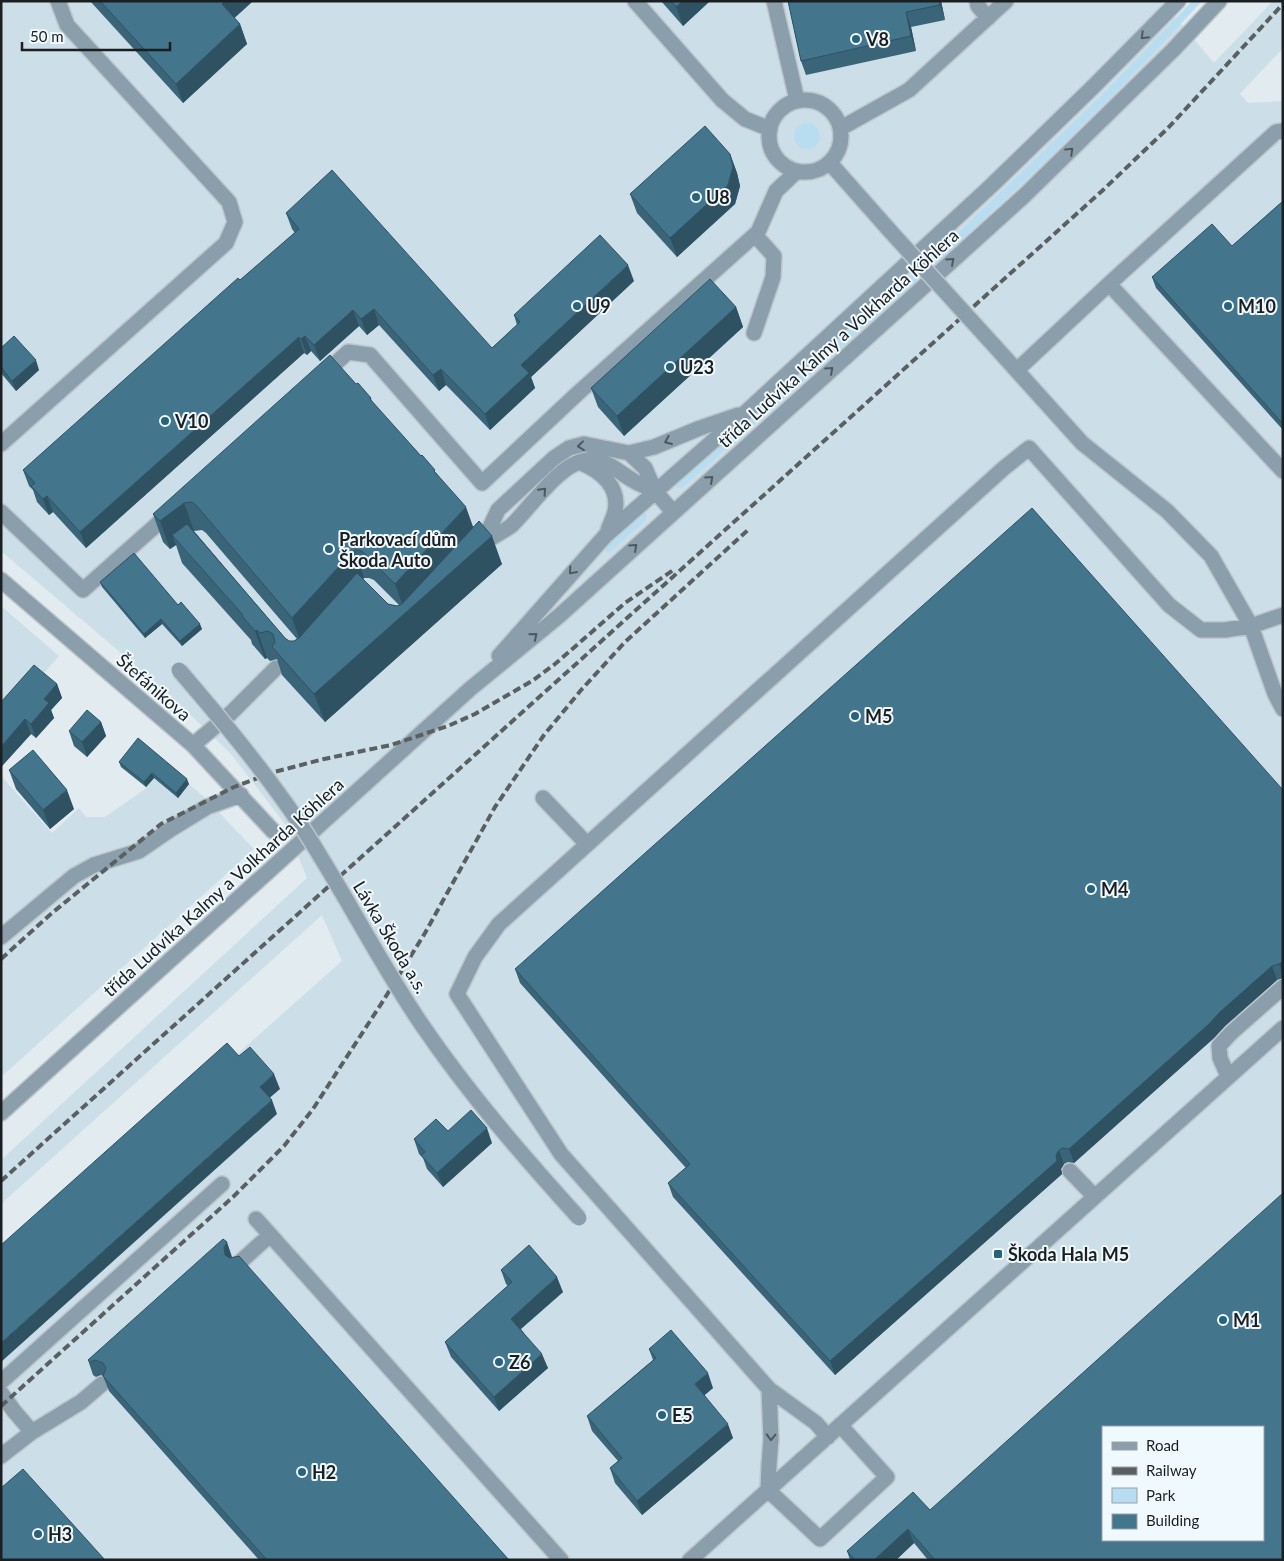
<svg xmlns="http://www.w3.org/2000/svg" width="1284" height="1561" font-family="Lato,sans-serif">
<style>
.built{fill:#ccdee7;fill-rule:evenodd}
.green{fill:#b9ddf0}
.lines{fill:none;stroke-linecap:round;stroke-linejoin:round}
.minor-casing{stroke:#bec6cb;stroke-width:18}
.minor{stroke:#8a9fab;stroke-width:15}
.rail{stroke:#5a5f62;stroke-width:4;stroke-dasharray:8 4;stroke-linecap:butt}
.minor-bridge-casing{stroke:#bec6cb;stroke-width:18;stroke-linecap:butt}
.minor-bridge{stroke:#8a9fab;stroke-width:15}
.wall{fill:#3a6579;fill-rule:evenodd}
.shaded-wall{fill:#2f5263}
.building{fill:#43758d;stroke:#2f5263;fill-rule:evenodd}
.oneway{stroke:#4e595f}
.poi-dot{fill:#29627b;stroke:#eff9fe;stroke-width:2}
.labels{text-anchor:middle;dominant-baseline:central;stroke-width:4;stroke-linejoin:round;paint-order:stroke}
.poi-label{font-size:18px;font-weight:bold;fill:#1c1f21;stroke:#eff9fe;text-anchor:start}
.street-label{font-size:18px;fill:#1c1f21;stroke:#eff9fe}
</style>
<rect width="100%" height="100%" fill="#e1ebf0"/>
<path class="built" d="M1,1H1162L1214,63L1273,1H1283V48L1240,94L1248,103L1283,101V1560H1V1264L342,961L322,915L1,1204V1160L307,878L285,824L231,754L168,693L1,551ZM1103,1427H1263V1540H1103Z
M1,606L59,656L1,722Z
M165,764L203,796L254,849L1,1077V776L52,833L79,808L86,817H105L144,790Z"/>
<path class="green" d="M1192,1H1202C1042,177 860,331 682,488L675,487V485L959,232L1105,92Z
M794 136a13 13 0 1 1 26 0a13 13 0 1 1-26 0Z
M644,513L646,514V520L609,553L605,551V546Z"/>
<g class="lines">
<g class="minor-casing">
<path id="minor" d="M635,1L722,100L745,119L770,129
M774,1L797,100
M977,1L978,6L988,18
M769 136a36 36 0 1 1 72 0a36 36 0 1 1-72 0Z
M841,128L909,90L1006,1
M830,163L891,232
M1109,284L1283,471
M754,333L773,277L774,256L755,235
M1000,352L1082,443L1167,511L1211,556L1251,626L1275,694L1283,709
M1017,370L1109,284L1276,132L1283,131
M322,376L348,352L370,355L482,483L577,394L758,232L776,191L797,171
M1,444L226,243L235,222L229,202L67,25L58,1
M629,453L645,468L655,491L673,512
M581,463C601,471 620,487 615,511C614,517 610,524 608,530
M1,512L83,590L171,512
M483,542L498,510L554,458L569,448L584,444L629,453L654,447L700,428L738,415
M477,548C487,538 501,534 512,525C532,506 563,457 593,460C610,462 620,473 634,481C640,485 648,487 655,491
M1,580L193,745L273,831
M499,656L605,536L746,412L992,185L1094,86L1178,1
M193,745L231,713L276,668
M543,798L587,844
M1,937L74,876L94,865L139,851L171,829L207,807L241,795
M1228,1076L1220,1058L1219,1046L1231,1033L1283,987
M1,1113L470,689L559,616L1024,196L1173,50L1219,1
M1070,1171L1094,1196
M256,1219L561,1560
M238,1264L270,1235
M1,1382L222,1184
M769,1389L771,1439L769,1465L768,1490L820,1539L887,1477L840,1425
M1,1393L14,1411L32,1432
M828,1437L816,1423L769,1389L561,1154L457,994L475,957L499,924L1004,468L1029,448L1169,605L1201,630H1225L1251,626L1283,615
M1,1456L32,1432L81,1402L102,1384
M690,1560L1283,1028"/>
</g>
<use href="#minor" class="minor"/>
<path class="rail" d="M1,959L52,913L161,824L234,787L274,772L324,759L391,745L448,726L475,714L532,681L555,664L625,603L675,569
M1,1181L1102,191L1168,128L1283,4
M1,1406L233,1197L284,1146L313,1109L383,1001L425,933L495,807L544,735L582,689L625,642L749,529"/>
<g class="minor-bridge-casing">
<path id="minor-bridge" d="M891,232L1000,352
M179,670C221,719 262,768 298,821C342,887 377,959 422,1025C469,1094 523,1156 579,1218"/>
</g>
<use href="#minor-bridge" class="minor-bridge"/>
</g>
<path class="wall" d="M90,1H253L234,18L240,24L247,44L183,103Z
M661,1H710L683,26Z
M788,1H941L945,20L911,27L916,51L806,75L801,61Z
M730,154L737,173L740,186L735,204L677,257L637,213L630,194Z
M1283,201V430L1156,288L1152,277L1232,246Z
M286,213L492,348L517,325L514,315L634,281L531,377L535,388L490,430L446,385L439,391L379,325L367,335L359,326L320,361L311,351L307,355L304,353L86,548L53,512L49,515L37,502L33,490L29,486L23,470L295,233L292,229Z
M736,307L743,327L624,436L598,407L591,388Z
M1,348L39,370L16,391L1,373Z
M356,384L371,398L372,402L437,474L473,527L502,564L325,722L282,675L277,659L270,661L267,658L265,659L252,644L251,640L182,563L176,545L170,549L163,542L153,514ZM202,530L206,533L297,639L294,641H289L285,638L194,531ZM364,578H369L374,580L399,605L397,606L388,604L363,579Z
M100,582L178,605L202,629L182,646L162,624L145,638L102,587Z
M57,684L62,698L51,710L54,718L36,738L31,734L2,766H1V702Z
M101,722L106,736L87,757L74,746L69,731Z
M119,762L189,784L178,798L154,778L146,787L121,767Z
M9,770L74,809L50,829L16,789Z
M1283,790V978L1277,980L1225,1026L1214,1038L1074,1163L1068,1162L1064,1164L1061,1169L1062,1174L835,1375L673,1197L668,1183L686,1168L520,983L515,969Z
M448,1131L492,1143L443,1187L427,1169L423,1158L419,1154L414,1139Z
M232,1257L231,1258L509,1560H259L109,1391L103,1376L101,1375L96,1377L93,1375L88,1360Z
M501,1270L563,1292L521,1329L548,1368L499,1411L451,1357L445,1342L508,1286L506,1284Z
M649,1349L713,1388L704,1395L733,1438L642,1515L615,1483L610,1468L618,1461L592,1431L587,1416L653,1360Z
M930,1510L1283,1560H928L914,1543L896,1560H850L847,1551Z"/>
<path class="shaded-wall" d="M225,1H253L229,23L222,4Z
M683,1H710L683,26L676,7Z
M939,1H941L945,20L940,5Z
M906,12L911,27L916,51L911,36Z
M240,24L247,44L183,103L176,84Z
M730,154L737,173L740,186L735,204L677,257L670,238Z
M628,265L634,281L531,377L535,388L490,430L485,414L521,365Z
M736,307L743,327L624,436L617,416Z
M374,309L379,325L367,335L361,319Z
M353,310L359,326L320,361L314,345Z
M305,336L311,351L307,355L301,339Z
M299,337L304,353L86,548L80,532Z
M36,360L39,370L16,391L12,381Z
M441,369L446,385L439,391L433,375Z
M47,496L53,512L49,515L43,499Z
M184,503L194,531L172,535L176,545L170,549L160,521Z
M466,507L476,535L405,612L395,584Z
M492,536L502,564L325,722L314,694Z
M354,550L364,578L302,646L292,618Z
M161,619L162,624L145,638L144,634Z
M200,624L202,629L182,646L180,641Z
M257,630L267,658L265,659L255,631Z
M57,684L62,698L51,710L54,718L36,738L31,724L44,699Z
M25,719L31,734L2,766L1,764V747Z
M101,722L106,736L87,757L82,742Z
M152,773L154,778L146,787L144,782Z
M187,779L189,784L178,798L176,793Z
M67,790L74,809L50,829L43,810Z
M1283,961V975L1279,964Z
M1272,966L1277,980L1225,1026L1214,1038L1074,1163L1069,1149L1220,1012Z
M274,1074L280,1089L266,1101L260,1087Z
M272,1100L277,1114L1,1362V1343Z
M487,1128L492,1143L443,1187L437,1173Z
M1059,1150L1064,1164L1061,1169L1062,1174L835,1375L830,1361L1056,1155Z
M227,1242L232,1257L229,1262L225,1255L224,1247Z
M557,1277L563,1292L516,1333L511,1319Z
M542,1354L548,1368L499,1411L494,1397Z
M708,1373L713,1388L700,1399L695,1384Z
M728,1424L733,1438L642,1515L637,1501Z
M908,1529L914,1543L896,1560H874Z"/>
<path class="building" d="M100,1H225L222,4L240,24L176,84Z
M671,1H683L676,7Z
M788,1H939L940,5L906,12L911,36L801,61Z
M705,126L730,154L733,167L728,185L670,238L630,194Z
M332,170L492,348L520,322L514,315L600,235L628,265L521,365L529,373L485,414L441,369L433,375L374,309L361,319L353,310L314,345L305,336L301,339L299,337L80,532L47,496L43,499L31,486L35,483L23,470L238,278L240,280L299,229L286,213Z
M1283,201V424L1152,277L1212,224L1232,246Z
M710,279L736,307L617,416L591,388Z
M14,336L36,360L12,381L1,367V348Z
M330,355L356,384L358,383L371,398L370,399L421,456L422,455L435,470L434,471L466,507L395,584L363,552L359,550H354L292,618L196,505L192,502L184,503L160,521L153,514Z
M1032,508L1283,790V961L1279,964L1272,966L1220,1012L1209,1024L1069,1149L1063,1148L1059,1150L1056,1155L1057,1161L830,1361L668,1183L690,1164L515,969Z
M479,521L492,536L314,694L272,647L275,642L273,634L268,631L260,633L257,630L255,631L242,616L243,615L172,535L187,524L285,638L289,641H294L299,638L357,573L388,604L397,606L402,604Z
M134,553L178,605L181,602L200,624L180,641L161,619L144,634L100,582Z
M34,665L57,684L44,699L49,703L31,724L25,719L1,747V702Z
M87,710L101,722L82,742L69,731Z
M138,738L187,779L176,793L152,773L144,782L119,762Z
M33,750L67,790L43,810L9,770Z
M227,1043L239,1056L250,1047L274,1074L260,1087L272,1100L1,1343V1245Z
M471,1110L487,1128L437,1173L421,1155L425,1152L414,1139L436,1119L448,1131Z
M1283,1193V1560H935L908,1529L874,1560H855L847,1551L913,1492L930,1510ZM1103,1427H1263V1540H1103Z
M223,1239L227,1242L224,1247L225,1255L230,1258L239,1256L509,1560H267L103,1376L106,1368L103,1363L95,1360L90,1362L88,1360Z
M529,1245L557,1277L511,1319L542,1354L494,1397L445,1342L512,1282L501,1270Z
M671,1330L708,1373L695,1384L728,1424L637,1501L610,1468L622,1458L587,1416L656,1358L649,1349Z
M23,1469L105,1560H1V1488Z"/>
<defs><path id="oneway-chevron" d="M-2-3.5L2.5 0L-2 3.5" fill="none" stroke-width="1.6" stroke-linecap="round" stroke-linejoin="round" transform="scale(1.25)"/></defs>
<g class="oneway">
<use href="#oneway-chevron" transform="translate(1144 36) rotate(135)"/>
<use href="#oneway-chevron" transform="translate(1070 151) rotate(-44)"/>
<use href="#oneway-chevron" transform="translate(951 261) rotate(-42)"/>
<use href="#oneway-chevron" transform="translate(830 370) rotate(-42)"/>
<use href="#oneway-chevron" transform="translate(668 441) rotate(157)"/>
<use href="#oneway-chevron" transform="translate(581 446) rotate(174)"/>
<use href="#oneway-chevron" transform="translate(710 479) rotate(-42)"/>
<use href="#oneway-chevron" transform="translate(543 491) rotate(-47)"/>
<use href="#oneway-chevron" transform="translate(634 547) rotate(-42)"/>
<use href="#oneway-chevron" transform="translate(572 571) rotate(131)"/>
<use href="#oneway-chevron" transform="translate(534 636) rotate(-39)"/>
<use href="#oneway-chevron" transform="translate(771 1437) rotate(92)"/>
</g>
<g class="poi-dot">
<circle cx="856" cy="39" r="5"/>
<circle cx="696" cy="197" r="5"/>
<circle cx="577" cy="306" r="5"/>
<circle cx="1228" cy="306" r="5"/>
<circle cx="670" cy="367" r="5"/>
<circle cx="165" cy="421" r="5"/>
<circle cx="329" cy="549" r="5"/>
<circle cx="855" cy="716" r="5"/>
<circle cx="1091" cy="889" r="5"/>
<rect x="993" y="1249" width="10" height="10" rx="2.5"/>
<circle cx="1223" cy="1320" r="5"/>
<circle cx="499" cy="1362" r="5"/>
<circle cx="662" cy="1415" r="5"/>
<circle cx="302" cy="1472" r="5"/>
<circle cx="38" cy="1534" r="5"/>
</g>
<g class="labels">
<g class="poi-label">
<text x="866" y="39">V8</text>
<text x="706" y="197">U8</text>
<text x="587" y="306">U9</text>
<text x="1238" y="306">M10</text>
<text x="680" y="367">U23</text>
<text x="175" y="421">V10</text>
<text x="339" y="539">Parkovací dům<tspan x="339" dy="21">Škoda Auto</tspan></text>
<text x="865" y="716">M5</text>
<text x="1101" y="889">M4</text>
<text x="1008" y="1254">Škoda Hala M5</text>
<text x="1233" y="1320">M1</text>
<text x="509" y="1362">Z6</text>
<text x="672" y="1415">E5</text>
<text x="312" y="1472">H2</text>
<text x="48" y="1534">H3</text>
</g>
<g class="street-label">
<text transform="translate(838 338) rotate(-42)">třída Ludvíka Kalmy a Volkharda Köhlera</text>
<text transform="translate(154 687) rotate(41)">Štefánikova</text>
<text transform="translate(223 887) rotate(-42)">třída Ludvíka Kalmy a Volkharda Köhlera</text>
<text transform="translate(391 937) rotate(59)">Lávka Škoda a.s.</text>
</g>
</g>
<rect width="1284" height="1561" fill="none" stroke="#1c1f21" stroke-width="5"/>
<rect x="1102" y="1426" width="162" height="115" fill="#eff9fe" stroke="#9ba2a6"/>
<rect x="1112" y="1442" width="25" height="8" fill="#8a9fab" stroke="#9ba2a6"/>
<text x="1146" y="1451" font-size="15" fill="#1c1f21">Road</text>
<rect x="1112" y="1467" width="25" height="8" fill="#5a5f62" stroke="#9ba2a6"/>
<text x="1146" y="1476" font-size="15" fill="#1c1f21">Railway</text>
<rect x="1112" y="1488" width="25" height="15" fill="#b9ddf0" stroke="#9ba2a6"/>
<text x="1146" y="1501" font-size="15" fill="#1c1f21">Park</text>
<rect x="1112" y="1514" width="25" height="15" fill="#43758d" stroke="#9ba2a6"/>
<text x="1146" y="1526" font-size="15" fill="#1c1f21">Building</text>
<path d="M22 42v8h148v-8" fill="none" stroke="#1c1f21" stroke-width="2.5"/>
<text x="30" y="42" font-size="15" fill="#1c1f21" stroke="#eff9fe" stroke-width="4" paint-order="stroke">50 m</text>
</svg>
